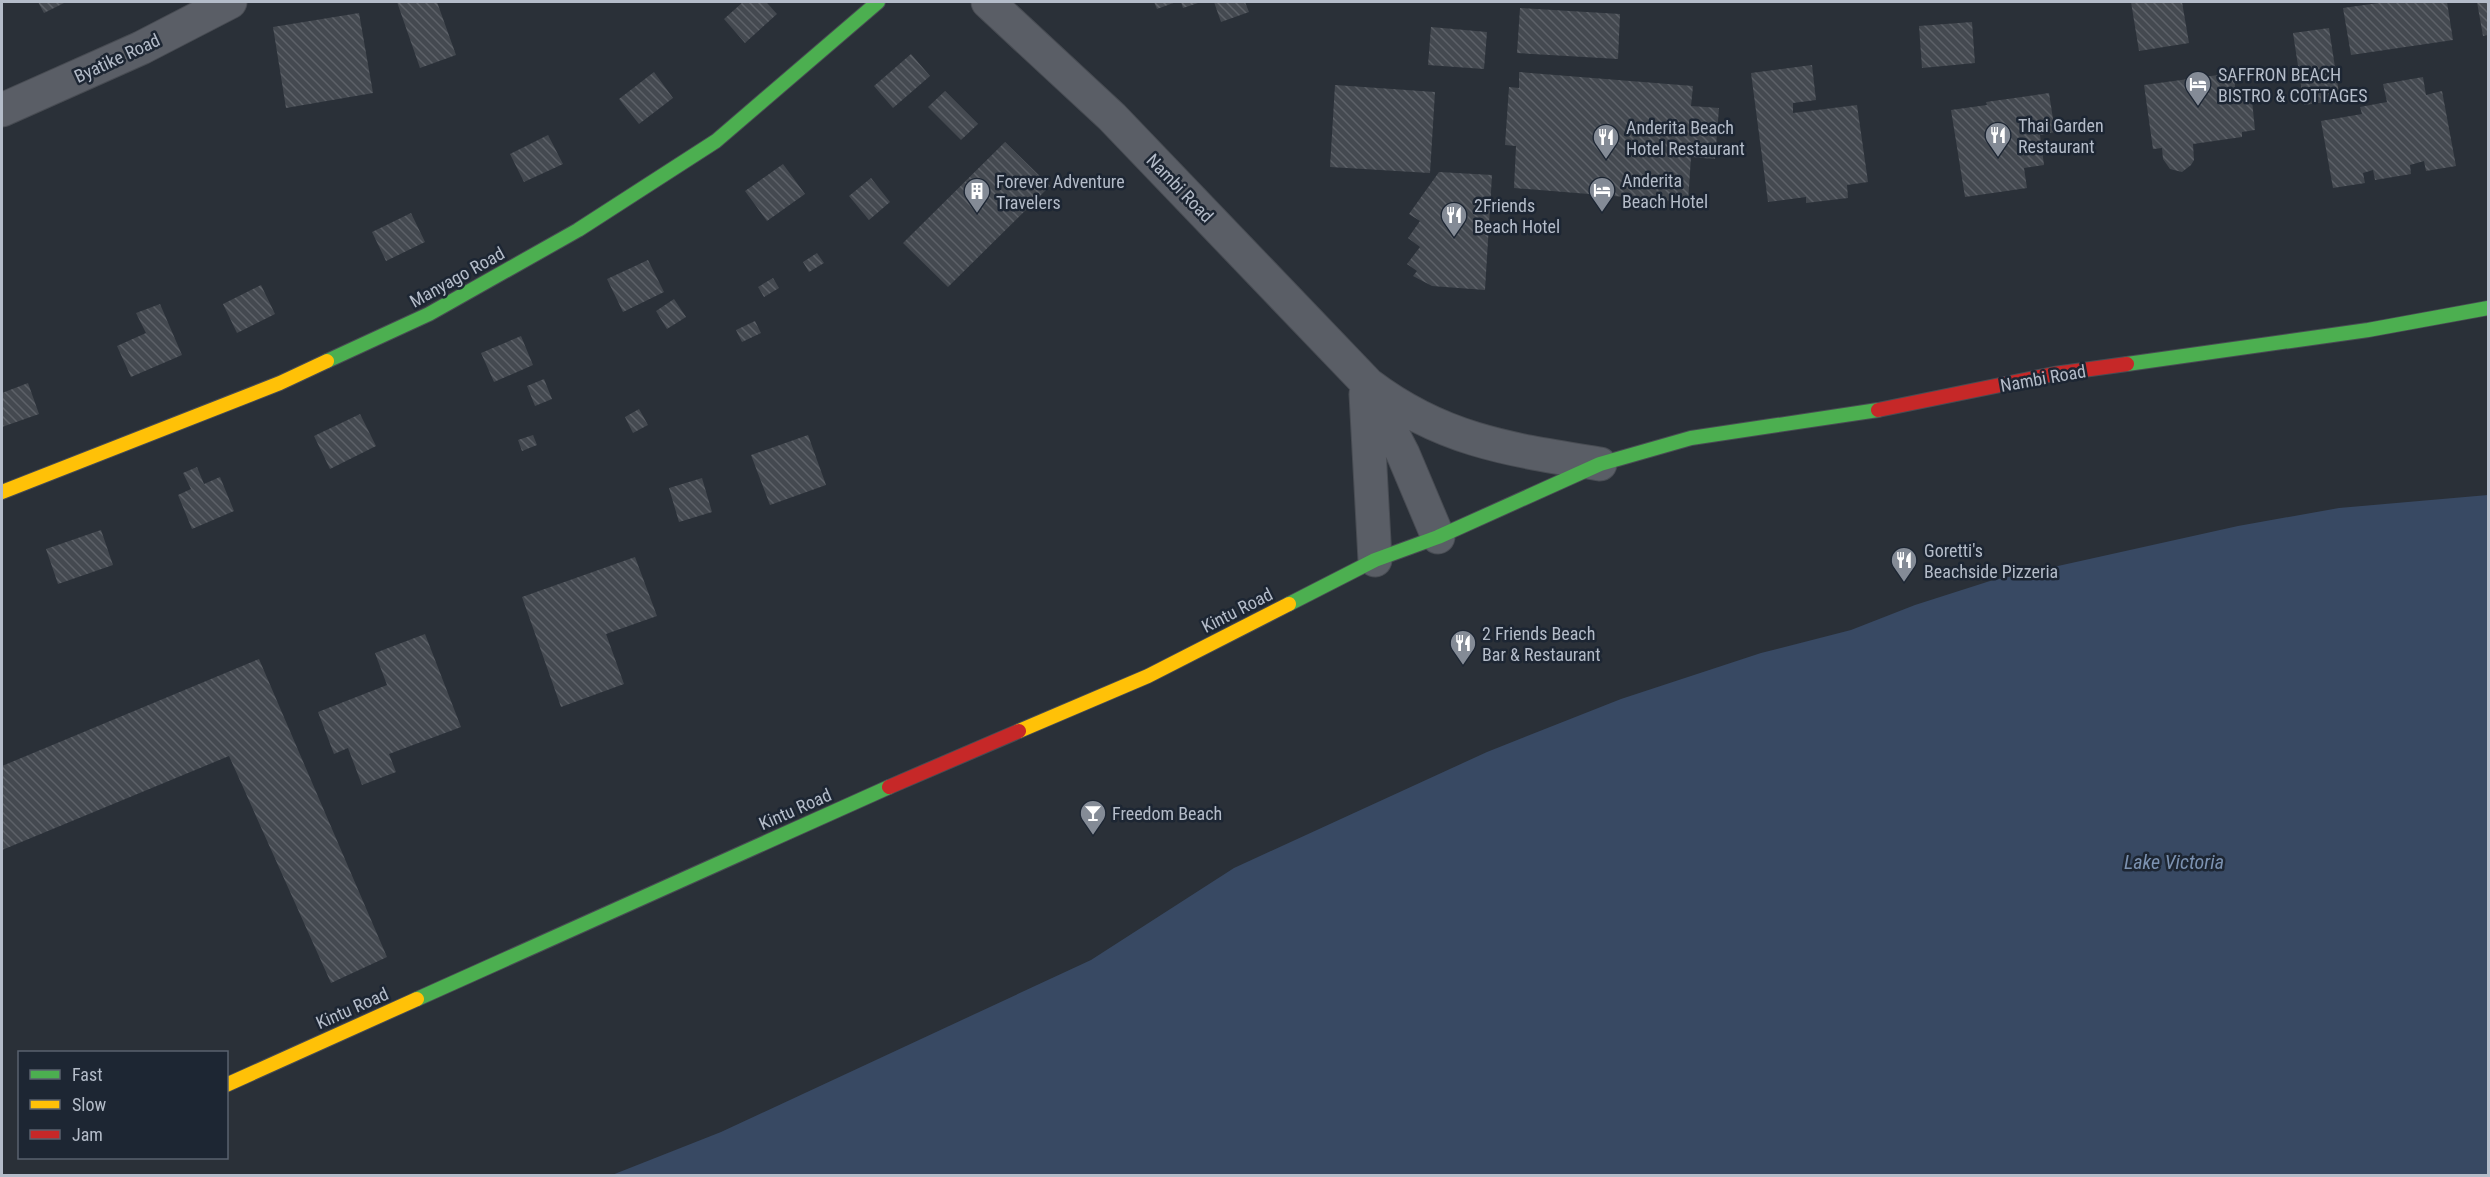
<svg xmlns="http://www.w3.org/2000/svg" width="2490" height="1177" font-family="'Roboto Condensed',sans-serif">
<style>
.water{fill:#384963}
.building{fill:url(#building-back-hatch)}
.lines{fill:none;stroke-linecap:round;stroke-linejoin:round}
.street-casing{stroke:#484c53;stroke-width:35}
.fast-casing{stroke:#484c53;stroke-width:16}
.slow-casing{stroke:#484c53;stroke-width:16}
.jam-casing{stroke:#484c53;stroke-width:16}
.street{stroke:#5a5e66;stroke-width:33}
.fast{stroke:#4caf50;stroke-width:14}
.slow{stroke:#ffc107;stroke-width:14}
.jam{stroke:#c62828;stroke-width:14}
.labels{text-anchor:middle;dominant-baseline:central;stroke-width:5;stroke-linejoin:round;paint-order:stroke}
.street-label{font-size:18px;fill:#b4bcc9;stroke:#1d2633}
.poi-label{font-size:18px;fill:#b4bcc9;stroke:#1d2633;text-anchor:start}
.water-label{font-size:20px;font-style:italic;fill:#7c92b1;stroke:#1d2633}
</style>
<defs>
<pattern id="building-back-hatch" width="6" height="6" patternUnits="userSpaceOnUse" patternTransform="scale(1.5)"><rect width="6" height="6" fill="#444950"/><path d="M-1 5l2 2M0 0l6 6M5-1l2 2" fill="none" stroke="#5d6168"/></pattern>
</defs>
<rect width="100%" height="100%" fill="#2a3038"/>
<path class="water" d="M2488,495V1175H612L721,1132L1091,960L1234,868L1487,752L1621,699L1761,653L1851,630L1915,605L1990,581L2238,526L2339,508Z"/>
<path class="building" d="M38,2H66L44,13Z
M397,2H437L456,55L420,68Z
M743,2H766L777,14L745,43L724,19Z
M1154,2H1176L1157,9Z
M1181,2H1201L1183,8Z
M1214,2H1245L1249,12L1221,22Z
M2131,2H2182L2189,43L2139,51Z
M2386,2H2447L2453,40L2351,55L2343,8Z
M2477,2H2488V35L2483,36Z
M1520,8L1620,14L1618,59L1517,53Z
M359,13L373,93L286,108L273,27Z
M1972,22L1975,63L1922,68L1919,26Z
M1431,27L1487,32L1484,69L1428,65Z
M2329,28L2340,100L2304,105L2293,33Z
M911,54L930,76L893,108L874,86Z
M1812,65L1816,100L1793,103V113L1857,105L1868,182L1847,185L1848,198L1806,203V197L1768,202L1751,73Z
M654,72L673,98L639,124L619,99Z
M1519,72L1693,86L1691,106L1719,108L1715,159L1691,157L1688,202L1514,188L1516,146L1505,145L1509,87L1519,88Z
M2233,73L2236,93L2251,91L2255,130L2242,132V137L2193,144L2194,160L2191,165L2182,172L2170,169L2163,159L2162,148L2153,149L2144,85Z
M2423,77L2426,95L2442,91L2456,166L2426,171L2424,161L2410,165L2411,174L2375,180L2373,170L2363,173L2365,183L2333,188L2321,121L2362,114L2360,107L2387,102L2383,84Z
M1335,85L1435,92L1430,173L1330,167Z
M945,91L978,124L961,140L928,107Z
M2049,93L2055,132L2040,135L2044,165L2024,168L2027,188L1965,197L1951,110L1987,105L1986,102Z
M548,135L563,164L524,182L510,154Z
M1005,142L1050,186L948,287L903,243Z
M783,164L805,194L767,221L745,191Z
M1439,172L1492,175L1485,290L1432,286L1413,276L1417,271L1407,264L1420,247L1408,238L1420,221L1409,214Z
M871,178L890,202L869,220L849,196Z
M411,213L425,242L386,261L372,232Z
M817,253L824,263L809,272L803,262Z
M648,260L664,292L623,312L607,279Z
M773,278L779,288L764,297L758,287Z
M261,285L275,314L237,333L223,304Z
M674,299L686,317L667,329L656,311Z
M160,304L182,355L131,377L117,346L146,333L136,313Z
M755,321L761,333L742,342L736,330Z
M521,336L533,365L494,382L481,353Z
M544,379L552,399L535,406L527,386Z
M28,383L39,414L2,427V393Z
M639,409L648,425L633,433L625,417Z
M360,414L376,446L330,469L314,436Z
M533,435L537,445L522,451L518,440Z
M808,435L826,485L770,505L751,455Z
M197,467L204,484L220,477L234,511L192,529L178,495L191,489L183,473Z
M702,478L712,512L679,522L669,488Z
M101,530L113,565L58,584L46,549Z
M635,557L657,616L606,634L624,684L561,707L522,597Z
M425,634L461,727L389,754L396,772L362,785L348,748L334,754L318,712L387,685L375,653Z
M259,659L387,957L331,983L229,756L2,850V766Z"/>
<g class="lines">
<g class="street-casing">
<path id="street" d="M988,2L1112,117L1366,382L1403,454L1438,537
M2,110L141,48L230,2
M1369,385C1443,441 1512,450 1600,464
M1366,394L1375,560"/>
</g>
<g class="fast-casing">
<path id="fast" d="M327,361L429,314L578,230L716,141L878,2
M2127,364L2368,330L2488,308
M1289,604L1375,560L1438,537L1600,464L1691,438L1878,410
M417,999L889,787"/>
</g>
<g class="slow-casing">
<path id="slow" d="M2,492L280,383L327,361
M1019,731L1148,676L1289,604
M226,1085L417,999"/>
</g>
<g class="jam-casing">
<path id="jam" d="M1878,410L2054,374L2127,364
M889,787L1019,731"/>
</g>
<use href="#street" class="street"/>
<use href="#fast" class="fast"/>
<use href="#slow" class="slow"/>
<use href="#jam" class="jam"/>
</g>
<defs>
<g id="hotel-pin" transform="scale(1.35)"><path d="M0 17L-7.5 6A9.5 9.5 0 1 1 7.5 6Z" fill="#848b96" stroke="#1d2633"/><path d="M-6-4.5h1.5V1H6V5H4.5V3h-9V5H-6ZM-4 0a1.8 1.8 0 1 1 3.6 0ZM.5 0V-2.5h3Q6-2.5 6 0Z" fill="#fff"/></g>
<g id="restaurant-pin" transform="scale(1.35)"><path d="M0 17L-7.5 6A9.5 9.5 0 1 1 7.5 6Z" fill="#848b96" stroke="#1d2633"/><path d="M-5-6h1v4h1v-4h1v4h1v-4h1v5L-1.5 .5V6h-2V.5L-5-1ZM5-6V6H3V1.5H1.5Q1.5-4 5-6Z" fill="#fff"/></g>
<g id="building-pin" transform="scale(1.35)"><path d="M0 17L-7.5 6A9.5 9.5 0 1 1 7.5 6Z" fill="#848b96" stroke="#1d2633"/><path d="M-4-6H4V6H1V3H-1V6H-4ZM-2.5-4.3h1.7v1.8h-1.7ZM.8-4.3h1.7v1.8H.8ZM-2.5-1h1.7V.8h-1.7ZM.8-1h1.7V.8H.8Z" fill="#fff"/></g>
<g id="bar-pin" transform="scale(1.35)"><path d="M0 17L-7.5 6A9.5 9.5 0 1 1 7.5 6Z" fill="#848b96" stroke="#1d2633"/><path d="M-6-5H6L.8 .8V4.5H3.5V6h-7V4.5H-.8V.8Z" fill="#fff"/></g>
</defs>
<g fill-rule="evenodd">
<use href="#hotel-pin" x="2198" y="84"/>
<use href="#restaurant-pin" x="1998" y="135"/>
<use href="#restaurant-pin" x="1606" y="137"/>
<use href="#hotel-pin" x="1602" y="190"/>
<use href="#building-pin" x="977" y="191"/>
<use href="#restaurant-pin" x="1454" y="215"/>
<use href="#restaurant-pin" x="1904" y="560"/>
<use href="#restaurant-pin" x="1463" y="643"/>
<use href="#bar-pin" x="1093" y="813"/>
</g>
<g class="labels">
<g class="street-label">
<text transform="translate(117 58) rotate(-25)">Byatike Road</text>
<text transform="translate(1180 188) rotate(46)">Nambi Road</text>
<text transform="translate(457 277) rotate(-29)">Manyago Road</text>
<text transform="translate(2043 378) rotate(-10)">Nambi Road</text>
<text transform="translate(1237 610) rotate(-27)">Kintu Road</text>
<text transform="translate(795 809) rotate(-24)">Kintu Road</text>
<text transform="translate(352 1008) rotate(-24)">Kintu Road</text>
</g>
<g class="poi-label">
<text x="2218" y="74">SAFFRON BEACH<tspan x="2218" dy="21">BISTRO &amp; COTTAGES</tspan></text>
<text x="2018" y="125">Thai Garden<tspan x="2018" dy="21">Restaurant</tspan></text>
<text x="1626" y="127">Anderita Beach<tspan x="1626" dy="21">Hotel Restaurant</tspan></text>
<text x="1622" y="180">Anderita<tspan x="1622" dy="21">Beach Hotel</tspan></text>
<text x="996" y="181">Forever Adventure<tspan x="996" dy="21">Travelers</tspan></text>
<text x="1474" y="205">2Friends<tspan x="1474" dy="21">Beach Hotel</tspan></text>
<text x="1924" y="550">Goretti's<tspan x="1924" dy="21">Beachside Pizzeria</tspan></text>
<text x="1482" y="633">2 Friends Beach<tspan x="1482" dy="21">Bar &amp; Restaurant</tspan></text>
<text x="1112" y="813">Freedom Beach</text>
</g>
<g class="water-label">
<text x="2174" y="862">Lake Victoria</text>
</g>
</g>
<rect width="2490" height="1177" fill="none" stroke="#b4bcc9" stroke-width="6"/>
<rect x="18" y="1051" width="210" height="108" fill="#1d2633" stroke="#59626f" stroke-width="1.5"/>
<rect x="30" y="1070" width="30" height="9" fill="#4caf50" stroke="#59626f" stroke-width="1.5"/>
<text x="72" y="1081" font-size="18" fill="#b4bcc9">Fast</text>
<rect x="30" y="1100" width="30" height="9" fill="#ffc107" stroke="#59626f" stroke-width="1.5"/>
<text x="72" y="1111" font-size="18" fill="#b4bcc9">Slow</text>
<rect x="30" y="1130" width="30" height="9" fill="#c62828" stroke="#59626f" stroke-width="1.5"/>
<text x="72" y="1141" font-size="18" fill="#b4bcc9">Jam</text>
</svg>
